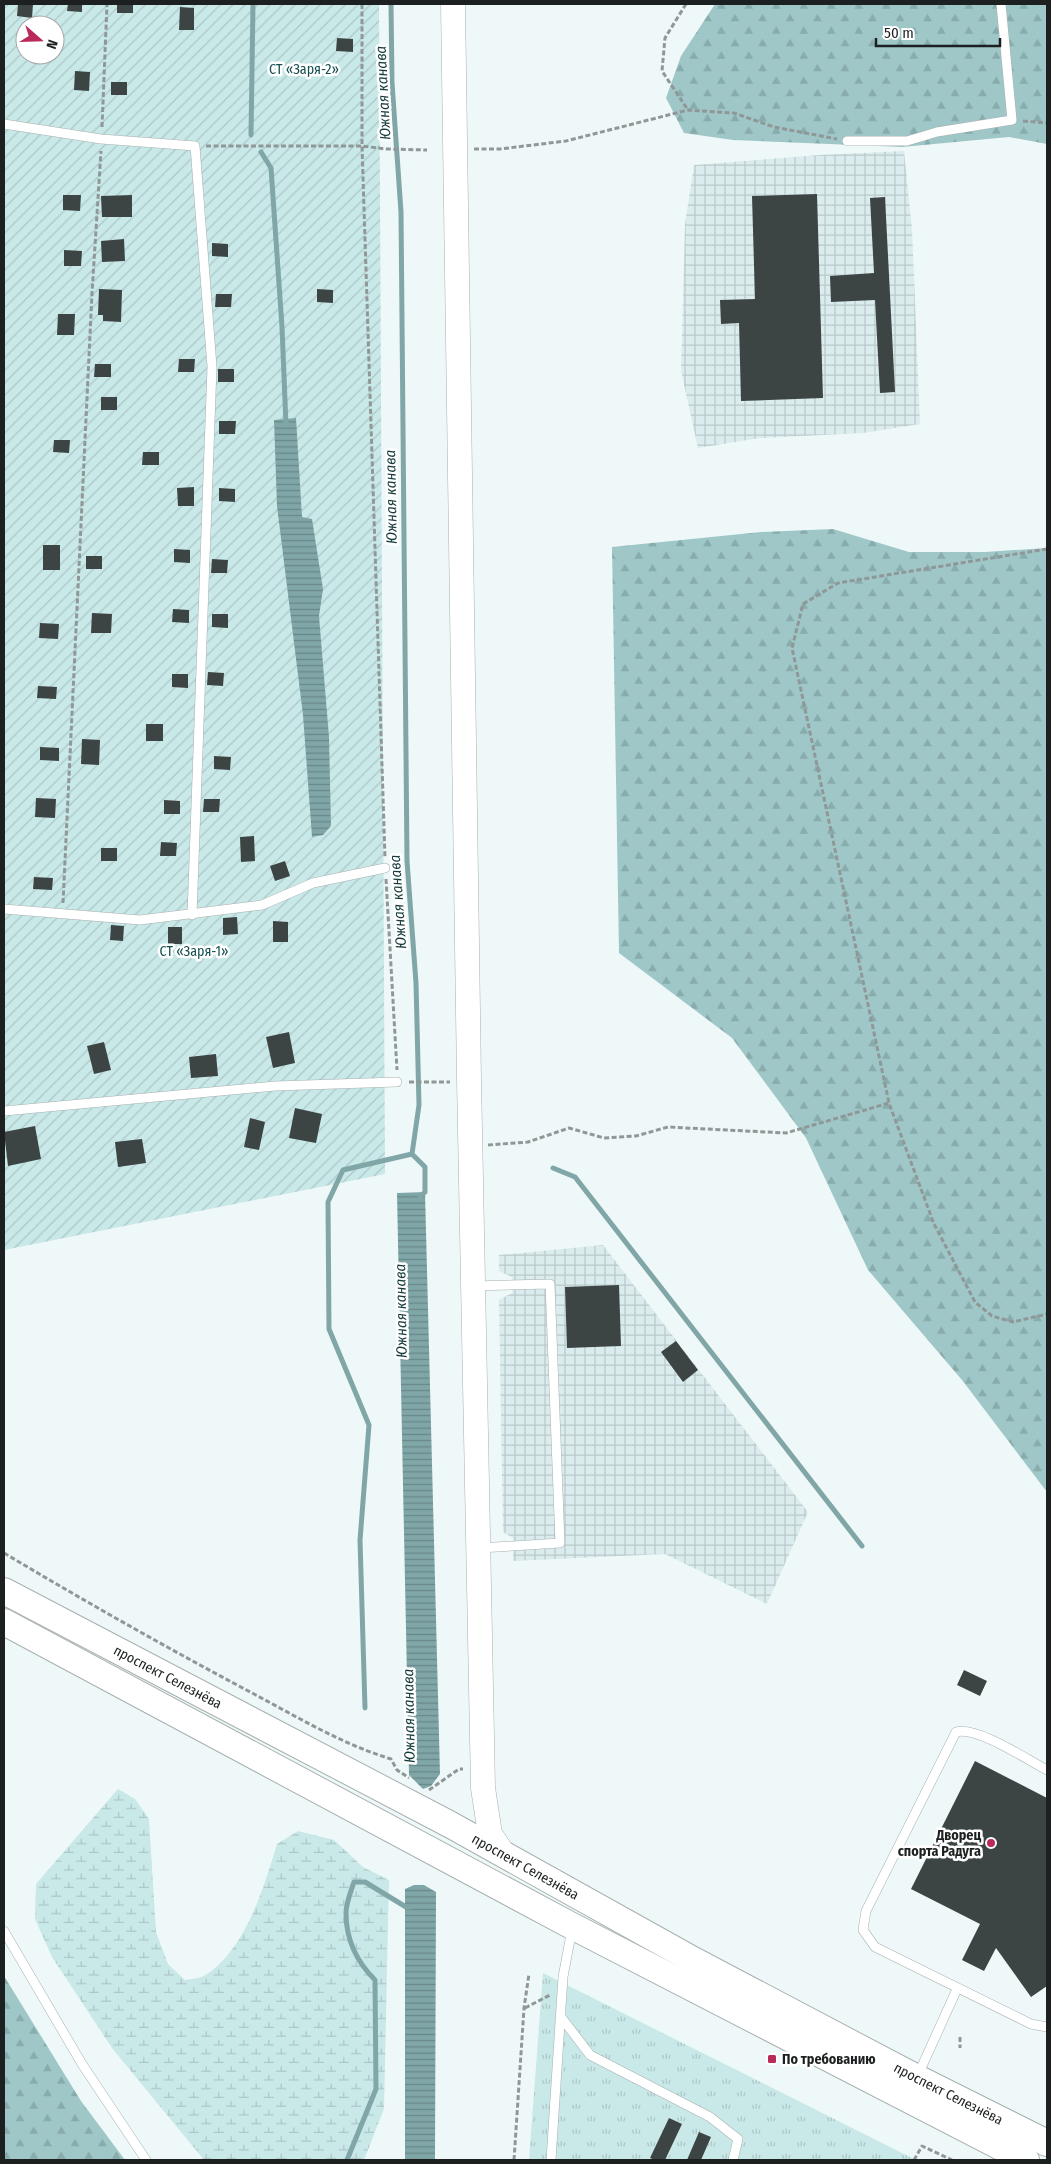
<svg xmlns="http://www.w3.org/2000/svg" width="1051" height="2164" font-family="'Fira Sans Condensed',sans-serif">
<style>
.industrial{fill:url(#industrial-grid)}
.grass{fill:url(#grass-tufts)}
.forest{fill:url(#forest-firs)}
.wetland{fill:url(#wetland-marsh)}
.garden{fill:url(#garden-furrows);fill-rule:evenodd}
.water{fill:url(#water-rules)}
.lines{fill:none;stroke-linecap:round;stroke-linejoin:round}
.stream{stroke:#80a6a7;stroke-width:5}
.building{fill:#3d4444}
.lane-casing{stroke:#a8b0b0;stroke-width:10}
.secondary-casing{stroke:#a8b0b0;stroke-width:25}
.primary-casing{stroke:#a8b0b0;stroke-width:28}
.path{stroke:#909797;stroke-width:3;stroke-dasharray:5 2.5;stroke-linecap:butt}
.lane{stroke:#fff;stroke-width:9}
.secondary{stroke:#fff;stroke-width:24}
.primary{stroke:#fff;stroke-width:26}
.poi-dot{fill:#b92a59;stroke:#fff;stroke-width:2}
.labels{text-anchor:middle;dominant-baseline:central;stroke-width:5;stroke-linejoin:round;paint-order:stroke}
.park-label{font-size:14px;fill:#164f51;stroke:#fff}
.street-label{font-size:14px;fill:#1c2020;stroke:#fff}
.poi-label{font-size:14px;font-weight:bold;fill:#1c2020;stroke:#fff;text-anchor:end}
.water-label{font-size:15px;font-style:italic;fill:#153b3d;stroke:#fff}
</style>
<defs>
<pattern id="industrial-grid" width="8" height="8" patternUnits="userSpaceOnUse" patternTransform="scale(1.25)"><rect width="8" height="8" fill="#daeced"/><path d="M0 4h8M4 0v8" fill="none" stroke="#bacacb"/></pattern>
<pattern id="grass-tufts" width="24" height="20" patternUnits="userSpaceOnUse" patternTransform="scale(1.25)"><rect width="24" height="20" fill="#c9e8e8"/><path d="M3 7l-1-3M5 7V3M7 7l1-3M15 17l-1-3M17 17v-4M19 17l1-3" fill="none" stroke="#acc7c7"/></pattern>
<pattern id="forest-firs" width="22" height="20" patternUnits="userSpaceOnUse" patternTransform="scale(1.25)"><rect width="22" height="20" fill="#9fc7c8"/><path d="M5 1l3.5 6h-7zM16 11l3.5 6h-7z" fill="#88abac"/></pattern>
<pattern id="wetland-marsh" width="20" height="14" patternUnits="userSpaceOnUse" patternTransform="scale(1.25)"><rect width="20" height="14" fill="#c9e8e8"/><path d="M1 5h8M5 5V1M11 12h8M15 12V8" fill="none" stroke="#acc7c7"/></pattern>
<pattern id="garden-furrows" width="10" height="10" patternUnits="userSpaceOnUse" patternTransform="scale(1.25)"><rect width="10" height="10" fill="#c9e8e8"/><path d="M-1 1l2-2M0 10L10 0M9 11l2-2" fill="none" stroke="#acc7c7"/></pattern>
<pattern id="water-rules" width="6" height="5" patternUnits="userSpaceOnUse" patternTransform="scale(1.25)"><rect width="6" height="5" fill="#80a6a7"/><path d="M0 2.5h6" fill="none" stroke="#688788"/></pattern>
</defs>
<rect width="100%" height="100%" fill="#eff8f8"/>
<path class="industrial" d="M904,151L912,229L920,424L863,433L760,438L698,448L681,371L685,224L694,165L820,155Z
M603,1245L808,1512L767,1604L665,1554L513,1561V1538L503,1532L499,1300L512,1293V1277L499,1271V1255Z"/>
<path class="grass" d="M543,1973L916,2160H529Z"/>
<path class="forest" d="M715,4H1047V144L1009,137L902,147L733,140L684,133L666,98L681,56Z
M833,529L909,552H985L1047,548V1492L962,1380L868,1270L806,1138L732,1038L619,953L612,547L761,532Z
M4,1976L81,2101L125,2160H4Z"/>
<path class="wetland" d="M118,1789L135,1799L149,1819L156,1932L168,1964L185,1980C192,1979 202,1978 207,1974C246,1948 264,1887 277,1844L298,1831L334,1840L363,1867L389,1880L384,2109L364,2160H204L112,2048L52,1957L35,1919L36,1884Z"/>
<path class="garden" d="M4,4H379L385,1174L4,1250ZM25,25H55V55H25Z"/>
<path class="water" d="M296,418L302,517L312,519L323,589L319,616L329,737L331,826L323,835L312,837L303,715L277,506L274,420Z
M425,1192L440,1774L431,1786L423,1789L409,1775L397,1193Z
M414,1885H424L436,1892L435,2160H405V1889Z"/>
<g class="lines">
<path class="stream" d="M391,4L392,83L401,212L407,861L416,983L419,1105L412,1154L425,1167V1192L420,1197
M251,135L253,4
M261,152L271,168L282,327L286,425
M553,1168L575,1177L862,1546
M365,1708L360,1540L369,1425L329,1329L328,1202L343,1170L412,1154
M347,2160L376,2089L375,1980C356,1961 346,1940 346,1913C346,1903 351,1891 354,1882H365L406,1907H411"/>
</g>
<path class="building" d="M18,4H33L32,18L17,16Z
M68,4H82V12L67,11Z
M117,4H133V13H117Z
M180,7L194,8V30H179Z
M337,38L353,39V52L336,51Z
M75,71L90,72L89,91L74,90Z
M111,82H127V95H111Z
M817,194L823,398L741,401L739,323L721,324L720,300L755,299L752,196Z
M63,195H81L80,211L63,210Z
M132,195V217H102L101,196Z
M885,197L895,392L880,393L875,300L831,302L830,276L874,273L870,198Z
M124,239L125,261L102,262L101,241Z
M212,243L228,244V257L212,256Z
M64,250L82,251L81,266H64Z
M99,289L122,290L121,322L103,321V315H98Z
M317,289L333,290V303L317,302Z
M216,294H232L231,307H215Z
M58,314H75L74,335H57Z
M179,359H195L194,372H178Z
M95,364H111V377H94Z
M218,369H234V382H218Z
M101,397H117V410H101Z
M219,421H236L235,434H219Z
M54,440H70L69,453L53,452Z
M143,452H159V465H142Z
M194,487V506H178L177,488Z
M219,488L235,489V502L219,501Z
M43,545H60V570H43Z
M174,549L190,550V563L174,562Z
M86,556H102V569H86Z
M212,559L228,560L227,573H211Z
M173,609L189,610V623L172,622Z
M92,613L112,614L111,633H91Z
M212,614H228V628L212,627Z
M40,623L59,624L58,639L39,638Z
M208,672L224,673L223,686L207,685Z
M172,674H188V688L172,687Z
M38,686L57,687L56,699L37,698Z
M146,724H163V741H146Z
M82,739L100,740L99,765L81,764Z
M40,747L59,748V761L40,760Z
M214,756L231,757L230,770L214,769Z
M36,798L56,799L55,818L35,817Z
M204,799H220L219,812H203Z
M164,800L180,801V814H164Z
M254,836L255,861L241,862L240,837Z
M161,842L177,843L176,856H160Z
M101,848H117V861H101Z
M285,861L290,876L275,881L270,866Z
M34,877L53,878L52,890L33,889Z
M237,917L238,934L223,935V918Z
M273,921L288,922V942H273Z
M111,925L124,926L123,941L110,940Z
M168,927H182V944H168Z
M289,1032L295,1063L273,1068L266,1037Z
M104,1042L111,1070L94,1074L87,1046Z
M216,1054L218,1076L191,1078L189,1057Z
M295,1108L322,1114L316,1143L289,1138Z
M250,1118L265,1122L259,1150L244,1147Z
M35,1126L41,1159L8,1166L4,1132Z
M142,1139L146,1163L118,1167L115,1142Z
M619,1285L621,1346L567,1348L565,1287Z
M676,1341L698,1370L683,1382L661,1352Z
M964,1670L987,1681L980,1696L957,1685Z
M975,1761L1047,1798V1986L1031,1997L996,1948L984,1971L962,1960L980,1924L911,1889Z
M669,2118L682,2124L665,2160H655L650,2158Z
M699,2132L711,2137L701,2160H687Z"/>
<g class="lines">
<g class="lane-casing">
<path id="lane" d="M4,124L101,139L195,146L212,367L192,915
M847,141H907L937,132L1012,120L1001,4
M4,909L140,920L262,905L313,883L385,868
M4,1111L275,1086L397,1082
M473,1286L550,1284L560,1543L480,1548
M1047,1770C1026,1759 977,1726 956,1732L866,1911L863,1930L875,1947L1031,2024L1047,2027
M4,1931L82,2064L146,2160
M561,2017L590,2055L710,2117L738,2139L733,2160
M918,2075L957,1989
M551,2160L563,1977L572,1929"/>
</g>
<g class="secondary-casing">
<path id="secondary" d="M453,4L469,1079L483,1788L490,1834L504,1855"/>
</g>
<g class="primary-casing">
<g id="primary">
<path id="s1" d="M4,1591L451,1825L695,1961L917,2078L1047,2143"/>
<path d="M4,1622L572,1926L1026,2160"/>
</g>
</g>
<path class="path" d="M362,4V146L385,858
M686,4L665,38L662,71L688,110
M1023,121L1047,123
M102,127L107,4
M206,146H362L386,149L427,150
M474,149H500L566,141L688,110L734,113L774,127L837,139
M1047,549L838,583L803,604L792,648L889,1103L934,1224L975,1302L992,1316L1013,1322L1047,1314
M386,879L397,1070
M63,903L92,293L101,151
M409,1082H450
M488,1145L528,1142L569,1128L604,1138L636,1136L668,1127L786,1133L889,1103
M4,1553C86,1602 169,1649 254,1694C299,1718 342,1744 391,1759L397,1770L409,1778
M429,1790L459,1769H463
M525,2008L550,1995
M960,2037V2048
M514,2160L524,2008L529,1974
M914,2160L922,2146L952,2160"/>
<use href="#lane" class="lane"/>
<use href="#secondary" class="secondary"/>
<use href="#primary" class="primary"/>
</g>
<g class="poi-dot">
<circle cx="991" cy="1843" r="5"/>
<rect x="767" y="2054" width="10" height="10" rx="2.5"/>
</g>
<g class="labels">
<g class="park-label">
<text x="304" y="69">СТ «Заря-2»</text>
<text x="194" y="951">СТ «Заря-1»</text>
</g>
<g class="street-label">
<text stroke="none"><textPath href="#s1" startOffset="185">проспект Селезнёва</textPath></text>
<text stroke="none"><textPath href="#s1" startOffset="590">проспект Селезнёва</textPath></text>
<text stroke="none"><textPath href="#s1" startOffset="1070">проспект Селезнёва</textPath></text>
</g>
<g class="poi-label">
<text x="981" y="1835">Дворец<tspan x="981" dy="16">спорта Радуга</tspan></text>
<text x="782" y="2059" text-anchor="start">По требованию</text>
</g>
<g class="water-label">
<text transform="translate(383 93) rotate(-93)">Южная канава</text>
<text transform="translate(391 497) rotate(-91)">Южная канава</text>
<text transform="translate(398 902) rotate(-94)">Южная канава</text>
<text transform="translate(401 1311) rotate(-91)">Южная канава</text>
<text transform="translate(409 1716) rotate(-91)">Южная канава</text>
</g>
</g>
<rect width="1051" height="2164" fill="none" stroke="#1c2020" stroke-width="10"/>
<g transform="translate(40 40) rotate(110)"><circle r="24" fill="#ffffff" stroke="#a4a6a6"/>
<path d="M0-4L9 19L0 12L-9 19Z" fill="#b92a59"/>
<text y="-8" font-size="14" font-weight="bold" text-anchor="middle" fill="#1c2020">N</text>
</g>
<path d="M876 38v8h124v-8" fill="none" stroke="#1c2020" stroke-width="2.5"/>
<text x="884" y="38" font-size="15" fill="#1c2020" stroke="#ffffff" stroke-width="4" paint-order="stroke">50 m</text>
</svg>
